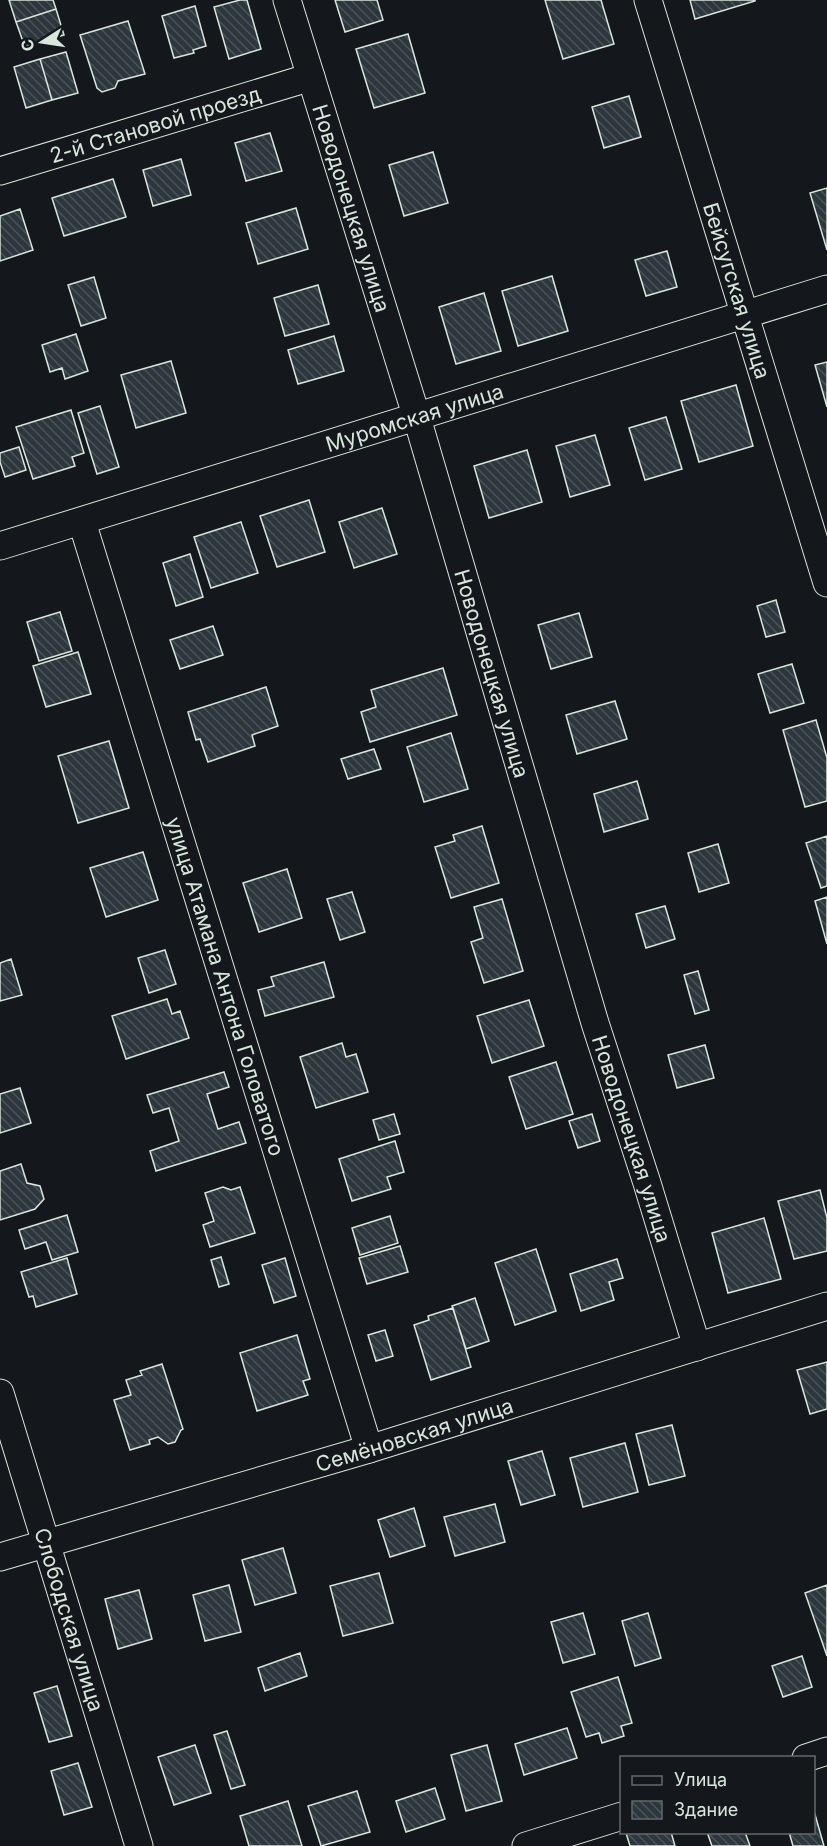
<svg xmlns="http://www.w3.org/2000/svg" width="827" height="1846" font-family="Inter,sans-serif">
<style>
.building{fill:url(#building-back-hatch);stroke:#d8e6dc;stroke-width:1.5}
.lines{fill:none;stroke-linecap:round;stroke-linejoin:round}
.minor-casing{stroke:#d8e6dc;stroke-width:29}
.minor{stroke:#14181c;stroke-width:27}
.labels{text-anchor:middle;dominant-baseline:central;stroke-width:4.5;stroke-linejoin:round;paint-order:stroke}
.street-label{font-size:21px;fill:#d8e6dc;stroke:#14181c}
</style>
<defs>
<pattern id="building-back-hatch" width="6" height="6" patternUnits="userSpaceOnUse" patternTransform="scale(1.5)"><rect width="6" height="6" fill="#2c363c"/><path d="M-1 5l2 2M0 0l6 6M5-1l2 2" fill="none" stroke="#4a5358"/></pattern>
</defs>
<rect width="100%" height="100%" fill="#14181c"/>
<path class="building" d="M9,0H53L56,9L16,22Z
M240,0H247L261,49L229,59L214,7Z
M335,0H377L383,20L345,32Z
M545,0H601L614,44L563,59Z
M690,0H755V1L695,19Z
M195,6L206,46L193,50L194,53L174,58L162,16Z
M56,9L64,35L25,47L16,22Z
M128,21L145,74L118,81L115,88L102,92L97,88L80,35Z
M408,34L425,93L374,108L356,49Z
M66,52L78,93L52,100L40,59Z
M40,59L52,100L26,108L14,67Z
M629,96L641,137L604,148L592,107Z
M270,133L282,171L246,181L235,143Z
M433,152L448,203L404,216L389,165Z
M181,159L191,195L153,206L143,170Z
M113,179L126,217L64,236L52,198Z
M827,188V250L810,193Z
M296,208L308,249L258,264L246,223Z
M20,209L33,250L0,261V216Z
M667,251L677,287L646,296L635,260Z
M552,276L568,331L518,346L502,291Z
M94,277L106,318L81,326L68,285Z
M318,285L329,324L285,336L274,298Z
M484,293L501,351L456,364L439,307Z
M76,334L88,371L65,379L62,368L50,372L42,345Z
M334,336L344,371L298,384L288,350Z
M171,361L186,413L136,428L121,375Z
M827,362V407L815,365Z
M736,385L753,446L699,462L681,401Z
M100,406L119,467L97,474L78,413Z
M71,410L84,453L72,457L75,466L33,479L16,427Z
M666,417L682,469L645,480L629,428Z
M595,435L610,485L570,497L556,446Z
M19,447L26,470L5,477L0,462V453Z
M527,450L542,502L489,518L474,466Z
M309,500L325,552L277,567L260,516Z
M382,508L397,554L354,568L339,522Z
M241,522L258,573L211,588L194,537Z
M190,554L203,597L176,606L163,563Z
M776,600L785,632L766,637L757,606Z
M60,612L72,651L39,661L27,622Z
M579,613L592,657L551,669L538,625Z
M213,626L223,655L180,669L170,640Z
M78,652L91,694L46,707L33,666Z
M792,664L804,703L770,713L758,674Z
M443,668L457,715L370,742L361,712L376,707L371,690Z
M266,687L278,726L252,735L255,746L208,762L200,739L196,740L188,712Z
M615,701L627,739L577,754L566,715Z
M816,720L827,758V801L805,807L783,730Z
M451,733L468,789L424,802L407,747Z
M109,741L129,808L78,823L58,756Z
M374,749L381,769L348,779L341,759Z
M637,781L648,819L604,832L594,794Z
M482,826L499,883L451,898L435,847L455,841L453,835Z
M827,836V886L821,888L806,843Z
M718,844L729,883L699,892L688,853Z
M143,852L158,900L106,917L90,868Z
M287,869L302,918L259,932L243,883Z
M352,892L365,932L340,940L327,899Z
M827,897V944L815,901Z
M502,899L523,971L484,983L471,942L483,938L474,907Z
M665,906L675,939L646,948L636,914Z
M165,950L176,984L149,993L138,958Z
M11,959L22,995L0,1001V963Z
M324,962L334,997L265,1016L258,990L274,986L271,977Z
M698,971L709,1010L695,1014L684,975Z
M167,999L172,1014L180,1011L189,1038L126,1059L112,1016Z
M529,1000L544,1046L492,1063L477,1016Z
M342,1043L346,1057L356,1054L368,1092L316,1108L300,1057Z
M705,1045L714,1078L677,1088L668,1055Z
M556,1062L573,1114L526,1129L509,1077Z
M224,1072L229,1087L207,1094L218,1129L239,1122L246,1143L156,1171L150,1151L179,1141L169,1108L153,1113L147,1095Z
M20,1088L31,1123L0,1133V1094Z
M394,1114L400,1134L379,1140L373,1120Z
M592,1114L600,1141L578,1148L569,1121Z
M395,1141L404,1172L387,1177L391,1189L352,1201L339,1159Z
M21,1164L27,1183L40,1186L44,1199L35,1209L0,1220V1171Z
M223,1187L231,1190L240,1187L255,1233L210,1247L203,1225L214,1221L205,1193Z
M820,1190L827,1218V1251L794,1259L778,1201Z
M67,1215L78,1252L52,1260L46,1242L25,1249L19,1230Z
M390,1216L398,1243L360,1255L352,1228Z
M764,1218L781,1279L728,1293L712,1233Z
M400,1246L408,1272L367,1284L359,1258Z
M536,1249L556,1311L515,1325L495,1263Z
M221,1257L229,1284L219,1287L211,1260Z
M67,1258L77,1294L36,1307L33,1296L29,1297L21,1272Z
M285,1258L296,1296L274,1303L262,1265Z
M617,1259L623,1278L609,1282L614,1300L581,1311L570,1274Z
M475,1298L489,1341L466,1349L452,1306Z
M453,1308L471,1367L431,1380L414,1325L429,1320L428,1316Z
M385,1330L393,1356L376,1361L368,1335Z
M297,1335L310,1379L303,1381L308,1395L257,1411L240,1353Z
M827,1362V1409L810,1414L797,1370Z
M162,1364L183,1429L181,1430L175,1442L168,1444L158,1437L149,1440L150,1444L130,1450L114,1400L131,1395L126,1380L142,1375L140,1371Z
M672,1425L685,1476L649,1485L636,1434Z
M625,1443L638,1492L583,1507L570,1458Z
M542,1451L555,1495L521,1505L508,1461Z
M495,1504L505,1542L455,1556L444,1517Z
M414,1508L425,1546L390,1557L378,1520Z
M283,1548L296,1593L255,1605L242,1560Z
M379,1573L393,1623L343,1636L330,1586Z
M229,1585L241,1632L205,1641L193,1595Z
M827,1585V1656L805,1593Z
M139,1590L152,1639L118,1649L105,1599Z
M583,1613L595,1654L563,1663L551,1622Z
M648,1613L661,1658L635,1666L622,1621Z
M300,1653L307,1676L265,1691L258,1668Z
M802,1656L812,1687L783,1697L772,1666Z
M618,1677L632,1723L621,1726L624,1736L602,1743L599,1733L586,1737L571,1692Z
M57,1686L72,1736L49,1742L34,1693Z
M567,1728L577,1758L524,1775L515,1744Z
M227,1731L245,1785L231,1789L214,1735Z
M195,1745L211,1793L174,1805L158,1757Z
M487,1745L502,1801L466,1811L451,1755Z
M78,1763L92,1807L64,1815L51,1771Z
M435,1788L445,1819L406,1832L396,1801Z
M357,1791L370,1832L321,1846L308,1806Z
M288,1801L302,1846H249L240,1816Z
M814,1811L824,1846H793L789,1832H814Z
M628,1832H671L675,1846H630L626,1833Z
M707,1832H745L750,1846H712Z"/>
<g class="lines">
<g class="minor-casing">
<g id="minor">
<path id="s1" d="M287,0L417,418L595,1023L647,1183L697,1347"/>
<path id="s2" d="M648,0L827,583"/>
<path id="s3" d="M0,171L311,77"/>
<path id="s4" d="M82,522L369,1449"/>
<path id="s5" d="M0,546L827,289"/>
<path id="s6" d="M0,1393L139,1846"/>
<path id="s7" d="M0,1557L369,1449L827,1306"/>
<path d="M806,1758L827,1751"/>
<path d="M526,1846L622,1816"/>
</g>
</g>
<use href="#minor" class="minor"/>
</g>
<g class="labels">
<g class="street-label">
<text stroke="none"><textPath href="#s3" startOffset="162">2-й Становой проезд</textPath></text>
<text stroke="none"><textPath href="#s1" startOffset="218">Новодонецкая улица</textPath></text>
<text stroke="none"><textPath href="#s2" startOffset="304">Бейсугская улица</textPath></text>
<text stroke="none"><textPath href="#s5" startOffset="434">Муромская улица</textPath></text>
<text stroke="none"><textPath href="#s1" startOffset="704">Новодонецкая улица</textPath></text>
<text stroke="none"><textPath href="#s4" startOffset="486">улица Атамана Антона Головатого</textPath></text>
<text stroke="none"><textPath href="#s1" startOffset="1190">Новодонецкая улица</textPath></text>
<text stroke="none"><textPath href="#s7" startOffset="432">Семёновская улица</textPath></text>
<text stroke="none"><textPath href="#s6" startOffset="237">Слободская улица</textPath></text>
</g>
</g>
<rect x="620" y="1756" width="195" height="78" fill="#14181c" stroke="#626a69" stroke-width="1.5"/>
<rect x="632" y="1776" width="30" height="9" fill="#14181c" stroke="#626a69" stroke-width="1.5"/>
<text x="674" y="1786" font-size="18" fill="#d8e6dc">Улица</text>
<rect x="632" y="1801" width="30" height="18" fill="url(#building-back-hatch)" stroke="#626a69" stroke-width="1.5"/>
<text x="674" y="1816" font-size="18" fill="#d8e6dc">Здание</text>
<g transform="translate(42 42) rotate(258)" stroke="#14181c" stroke-width="4.5" paint-order="stroke">
<path d="M0-4.5L10 22L0 15L-10 22Z" fill="#d8e6dc"/>
<text y="-9" font-size="16" font-weight="bold" text-anchor="middle" fill="#d8e6dc">С</text>
</g>
</svg>
